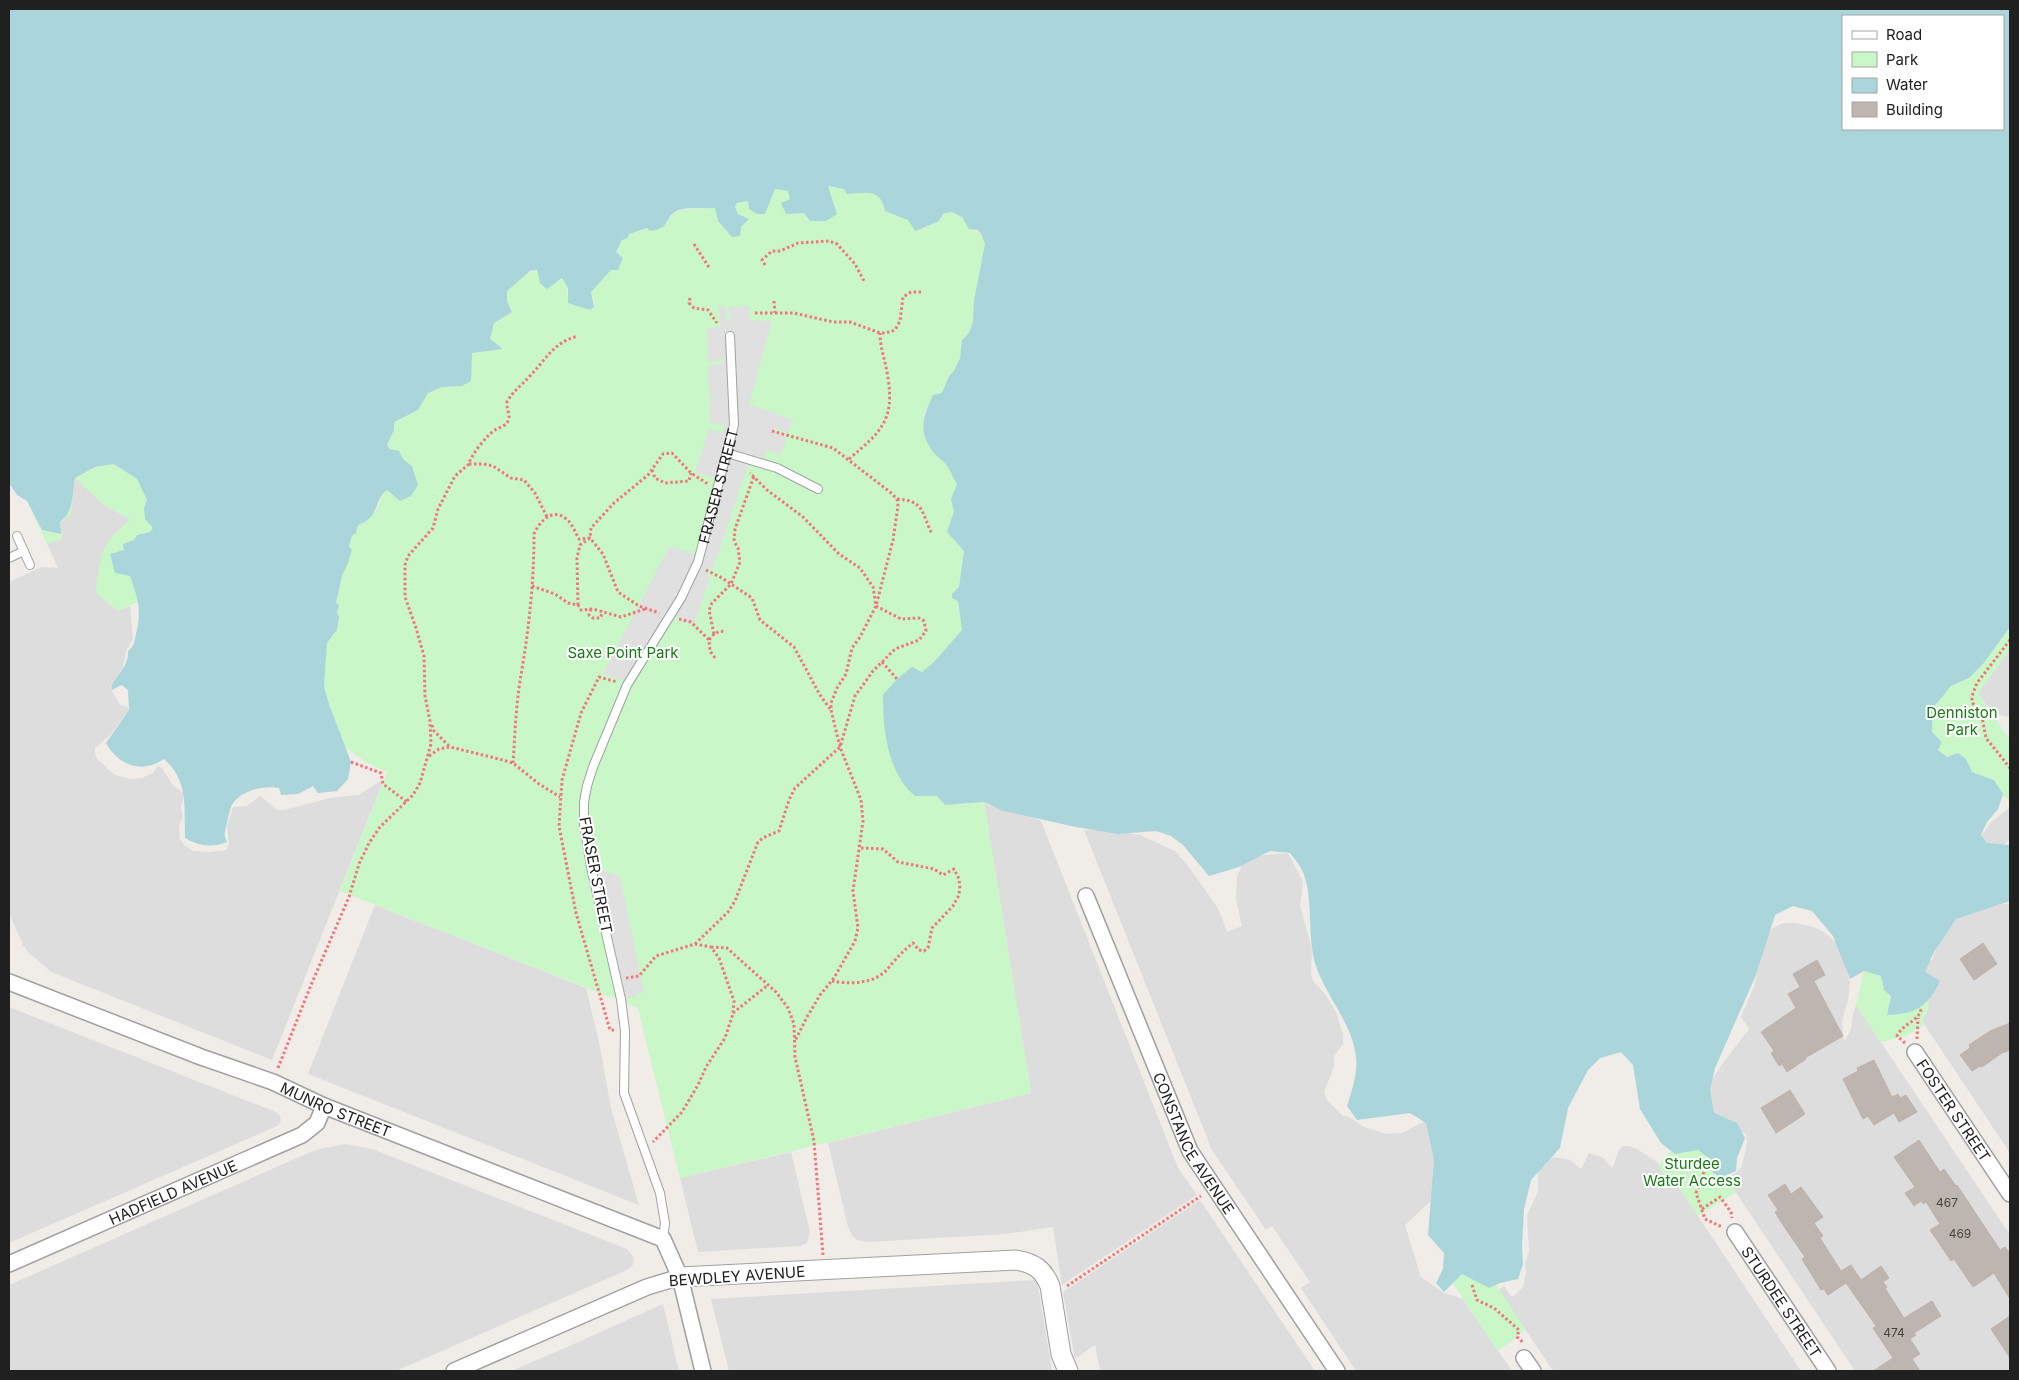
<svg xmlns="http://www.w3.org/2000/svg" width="2019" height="1380" font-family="Inter,sans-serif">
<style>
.residential{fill:#dedddd}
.park{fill:#c9f7c8}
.parking{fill:#e0e0e0}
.water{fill:#aad5db;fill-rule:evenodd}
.building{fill:#bdb5b0;stroke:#c1b2aa}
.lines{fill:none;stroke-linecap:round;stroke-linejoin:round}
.service-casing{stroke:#a1a1a1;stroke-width:10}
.minor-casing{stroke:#a1a1a1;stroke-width:18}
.tertiary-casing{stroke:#a1a1a1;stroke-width:21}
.path{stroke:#f27677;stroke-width:3;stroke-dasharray:2.5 2.5;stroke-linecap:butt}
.service{stroke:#fff;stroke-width:8}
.minor{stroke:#fff;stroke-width:15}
.tertiary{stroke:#fff;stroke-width:19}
.labels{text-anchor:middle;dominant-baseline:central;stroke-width:4;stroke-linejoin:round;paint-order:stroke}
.number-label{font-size:12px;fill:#474544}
.street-label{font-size:15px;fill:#202020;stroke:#fff}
.park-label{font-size:15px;fill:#157a12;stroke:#fff}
</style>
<rect width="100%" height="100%" fill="#f0ece7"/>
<path class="residential" d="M75,478L104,505L131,520L112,537L118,611L130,606L133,638L126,651L123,668L110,687L120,705L128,707L129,710L111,734L95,748V754L98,760L115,775L130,779L142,778L153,773L158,766L162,768L172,784L184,794L181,807L183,817L179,825L180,839L184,845L193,851L210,852L226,850L229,845L227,826L233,807L247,806L260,796L277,810H284L330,798L359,795L384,779L272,1060L51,972L29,953L23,945L9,913V582L42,567L58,568L47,544L62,538L60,523L73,493Z
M2010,649V717L1993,714L1978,693Z
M984,802L989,806L999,805L1041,821L1178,1168L1197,1195L1062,1285L1053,1227L1005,1234L868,1242L857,1240L853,1237L848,1227L828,1143L1031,1093Z
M2010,807V839L2001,847L1986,845L1981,839L1982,835L1990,823Z
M1084,830H1107L1140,835L1175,851L1188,866L1218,908L1227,932L1242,926L1236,899L1237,877L1242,865L1255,856L1288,853L1303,882L1300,906L1312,949L1311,974L1313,981L1325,994L1336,1012L1343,1035V1044L1334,1056V1067L1324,1092L1327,1100L1342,1115L1349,1117L1364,1127L1387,1134L1402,1133L1444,1111L1432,1200L1405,1225L1421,1277L1444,1293L1463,1299L1512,1371H1356L1301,1288L1310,1282L1272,1226L1266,1230L1212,1150Z
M2010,903V1153L1922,1021L1928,1009L1930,991L1915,963L1932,960L1949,914Z
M375,905L586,988L599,1042L611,1108L639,1205L308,1074Z
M1783,923H1795L1813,927L1824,932L1840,946L1850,983L1848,1000L1842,1021L1844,1040L1845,1041L1851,1029L1853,1014L1856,1005L2010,1235V1371H1855L1727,1179L1737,1172L1742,1166L1747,1143L1746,1134L1709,1118L1704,1092L1723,1063L1749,1029L1741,1017L1754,987L1766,936L1773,928Z
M9,1007L276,1112L280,1116L281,1121L277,1126L9,1243Z
M345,1144L372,1149L627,1249L634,1258L633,1265L627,1270L396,1371H9V1285L315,1150Z
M1622,1146H1628L1637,1149L1657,1162L1668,1182L1672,1177L1801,1371H1553L1499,1290L1504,1286L1511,1296H1514L1523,1287L1526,1271L1525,1263L1529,1252L1527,1215L1538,1192V1164L1543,1157L1562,1158L1570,1160L1581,1169L1589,1153L1604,1158L1609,1165L1613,1167L1618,1152Z
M791,1152L810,1232L807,1243L800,1246L698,1252L680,1178Z
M1200,1200L1234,1251L1315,1371H1100L1095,1345L1075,1359L1063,1292Z
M1037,1280L1052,1371H729L711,1299Z
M663,1304L679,1371H511L567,1347Z"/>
<path class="park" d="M827,186L844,189L847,194C866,193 881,188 885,211L900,215L923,229L929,224L938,222L944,213L952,211L962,217L969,229C980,230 981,234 985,244L973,322L969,333L962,340L960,358L954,371L949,376L942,393L928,406L924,414L923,428L926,440L934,453L947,465L957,484L951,499L954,511L952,519L964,550L958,601L962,630L934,662L922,672L916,796H937L959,805L984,802L1031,1093L680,1178L638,1008L340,891L387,772L367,763L344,746L329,704L324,686L327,643L334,635L337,613L336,604L342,576L348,563L352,550L349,546L352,536L356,533L358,525L376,511L383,493L387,490L395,497L412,466L403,459L387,445L394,430V421L418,410L428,393L442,387L462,386L472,353L503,349L490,339L494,323L512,312L507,301L506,291C533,268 528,267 562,278L568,288L567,296L595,303L590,292L611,270H618L623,258L616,252L622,240L629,234L647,228L650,231L667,224C671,205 700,209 715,208L718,222L726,229L741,227L749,219L738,214L735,207L737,203L748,201L774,189L788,191L794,213H804L836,207Z
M114,464L137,479L147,500L144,508L153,528L150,532L137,535L134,540L123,544L124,550L110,554L130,576L139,601L118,611L96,593C98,573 99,551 113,536C118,530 125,525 130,519L104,505L75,478L71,515L60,523L62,539L47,544L27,501L42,530L60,534V522L67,516L75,478L95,467Z
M2010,627V649L1978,693L2010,740V800L2002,796L1994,780L1972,772L1966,759L1958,753L1947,757L1938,750L1942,742L1932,732L1933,708L1951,686L1969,678L1983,664Z
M1864,971L1881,976L1884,990L1891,996L1887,1014C1904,1014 1916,1011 1929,1000L1928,1009L1922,1021L1924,1024L1906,1036L1881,1042L1856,1005Z
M1698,1150L1710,1159L1713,1173L1722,1177L1725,1176L1736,1192L1698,1216L1673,1178L1666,1182L1659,1165L1671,1151L1675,1154Z
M1462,1274L1489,1288L1496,1284L1525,1330L1498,1351L1453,1283Z"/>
<path class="parking" d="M749,306L750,320L772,321L749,404L793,420L788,433L775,428L774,431L787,436L781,455L767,450L761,468L748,465L713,569L708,568L706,573L711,576L694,624L684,623L672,612L629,682L603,674L669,547L700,555L720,480L695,472L709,429L722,433L724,425L710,423L708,365L722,364V361H708L707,328L720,327L719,307H726L727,321L730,320L729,307Z
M602,870L620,876L644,991L631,998L621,999L592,871Z"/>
<path class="water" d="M9,9H2010V627L1983,664L1969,678L1951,686L1933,708L1932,732L1942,742L1938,750L1947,757L1958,753L1966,759L1972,772L1994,780L2003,794L1998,809L1987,822L1981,835L1987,843L2010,845V901L1956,919L1934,952L1925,972L1940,981C1928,1007 1915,1014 1887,1015L1891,996L1884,990L1881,976L1864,971L1850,979L1833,936L1812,911L1793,906L1775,915L1756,975L1715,1068L1710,1090L1714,1113L1737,1123L1745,1138L1737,1158L1736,1171L1722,1177L1713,1173L1710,1159L1698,1150L1675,1154L1661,1143L1640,1109L1633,1065L1621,1052L1600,1058L1588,1070L1568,1108L1560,1148L1531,1180L1524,1209L1522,1248L1523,1264L1518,1279L1500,1283L1489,1288L1462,1274L1444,1292L1436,1283L1443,1269L1444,1253L1428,1235L1434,1160L1426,1123L1410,1113L1357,1120L1347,1106C1352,1091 1358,1073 1356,1057C1352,1023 1327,998 1316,966C1306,937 1315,894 1301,868C1298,863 1294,858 1290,853L1270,851L1239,867L1209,876L1183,845L1171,836L1156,831L1118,834L1076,827L1003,811L984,802L945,805L937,796H915C887,772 883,730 883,695L897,679L912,667L922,672L934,662L962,630L958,601L952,598V594L959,587L964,551L947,532L954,511L951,499L957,484C953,478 951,472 948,467C944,461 938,458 934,453C917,431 923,417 933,395L942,393L949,376L954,371L960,358L962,340L969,333L973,322L974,301L985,244L981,234L978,230L969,229L962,217L952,212L944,213L938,222C929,224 923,229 915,231L908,220L885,211C881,188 866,193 847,194L844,189L828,186L837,214L826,221H810L804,213L786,214L781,203L790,199L788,191L775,189L765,214H757L749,209L748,201L737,203L735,207L738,214L749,219L741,227L740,236L732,237L718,221L715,208C704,209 684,206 675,212C668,216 668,223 662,228L661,227L659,229L650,231L647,228L629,234L628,238L622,240L616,252L623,258L618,270H611L591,292L594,307L590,310L568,303V288L562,278L547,289L540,283L537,270L530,271L507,291V301L512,312L494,323L490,339L503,349L472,353L471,381L462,386L442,387L428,393L418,410L394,422V430L387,445L390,449L399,451L403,459L412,466L418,485L411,496L400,501L387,490C374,499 380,518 358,525L356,533L352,536L349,546L352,550L348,563L342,576L336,603L339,605L337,613L339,617L337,630L327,643L324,686L329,704L351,762L348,779L337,791L318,793L313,786L298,794L281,795L279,788C263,785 238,791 231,807C229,812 228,818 227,823C225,830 223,835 227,842C212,848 198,846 185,838C184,808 189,781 164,759C142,774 119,766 106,743L129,710L128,690L122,685L112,690L111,687C117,674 129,667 128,651C135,646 134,641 136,634C142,610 138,599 130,576L115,573L110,554L124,550L123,544L134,540L137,535L150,532L153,528L145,519L144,508L147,500L137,479L114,464L95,467L75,478C72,495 74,511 60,522L61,534L42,530L27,501L17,495L9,483ZM1843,16H2003V129H1843Z"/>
<path class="building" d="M1983,943L1997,964L1974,980L1960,959Z
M1817,960L1825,975L1814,981L1843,1036L1805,1058L1806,1059L1787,1072L1782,1064L1779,1066L1771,1053L1774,1051L1761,1032L1796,1008L1788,994L1800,987L1793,974Z
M2010,1023V1050L2002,1053L1982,1067L1980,1066L1972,1071L1960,1055L1970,1048L1969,1045L1990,1031Z
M1874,1060L1892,1097L1898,1094L1900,1098L1906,1095L1917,1112L1899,1122L1894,1113L1874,1125L1868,1116L1863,1119L1843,1079L1858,1071L1857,1068Z
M1790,1090L1805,1114L1776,1133L1761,1108Z
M1919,1140L1940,1172L1944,1169L1956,1186L1957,1185L2000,1250L2005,1247L2010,1254V1299L1994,1273L1973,1287L1954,1259L1951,1261L1930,1230L1940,1224L1926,1202L1923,1204L1921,1201L1914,1206L1905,1193L1915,1187L1894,1157Z
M1785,1184L1791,1194L1801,1187L1823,1217L1814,1223L1823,1236L1820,1238L1841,1271L1851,1265L1861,1280L1881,1266L1889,1278L1883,1282L1887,1287L1885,1288L1904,1318L1932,1301L1941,1316L1914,1333L1916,1335L1910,1339L1920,1354L1912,1359L1920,1371H1873L1893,1358L1873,1328L1876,1326L1846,1283L1828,1295L1824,1289L1821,1290L1813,1277L1802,1259L1805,1257L1785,1228L1775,1212L1778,1210L1768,1195Z
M2010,1316V1358L1991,1329Z"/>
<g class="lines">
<g class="service-casing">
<g id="service">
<path d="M727,453L777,468L818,489"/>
<path d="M17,536L30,565"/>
<path d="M9,558L24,551"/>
<path id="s1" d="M663,1239L665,1223L660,1193L624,1093L625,1031L621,999L591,867L584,824V802L587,786L593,767L627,685L681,598L698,562L734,425L730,336"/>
</g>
</g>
<g class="minor-casing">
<g id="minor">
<path id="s2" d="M1086,896L1190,1151L1337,1371"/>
<path id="s3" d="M9,982L201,1057L273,1082L324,1106L663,1239L680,1277L703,1371"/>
<path id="s4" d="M1915,1052L2010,1194"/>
<path id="s5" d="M1735,1232L1828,1371"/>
<path id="s6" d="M9,1264L302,1135L317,1123L324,1106"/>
<path d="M1524,1358L1533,1371"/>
<path d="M454,1371L647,1287L680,1277"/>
</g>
</g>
<g class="tertiary-casing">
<path id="tertiary" d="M680,1277L1016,1260C1034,1263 1043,1269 1050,1286L1061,1354L1068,1371"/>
</g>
<path class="path" d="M694,244L710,269
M765,265L762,260L772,251H780L798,243L829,241L837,244L855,264L864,281
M690,298L689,303L694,308L708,310L717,323
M774,301L775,313
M755,313H794L833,322H850L880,333H886L895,330L900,321L903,297L911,292H922
M772,431L833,448L890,492L897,499L898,506L893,540L876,606L860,637L852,648L846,674L837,688L831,703V710L840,747L861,800L863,821L853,891L858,928L855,941L834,978L820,995L807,1017L795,1041
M849,459C879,433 895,422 888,378C886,362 880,349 880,333
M469,464H484L493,466L511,478L524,480L535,493L547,517
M652,470L655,478L665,483L689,481L691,473
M897,499C925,501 921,512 932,534
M706,570L722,578L752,598L760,620L794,647L820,695L831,710
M532,586L555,594L568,603L578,605L581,610L593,609L621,617L645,609
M578,605L577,558L580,545L590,538L591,528L614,503L648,475L663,454L672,453L691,473L708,484
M591,609L589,615L593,618H600L602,614L601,611
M679,619L691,622L709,640
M714,634L709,610L712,603L731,584L740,562L738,548L734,541L735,529L754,476
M2010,640L1977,683L1972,696V702L1982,717L1986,738L2010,768
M715,658L710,651L709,640L714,634L720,631L726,632
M882,662L897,679
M432,725L434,731L450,747
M429,756L439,749L450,747L499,759L513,763L539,784L560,797
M351,762L381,773L383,784L407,802
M513,763C515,734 516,704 521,675C529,628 534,582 534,534C539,522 552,508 565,518C572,523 575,532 579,539L590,538L603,554L618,592L639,606L659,613
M695,944L728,912L735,901L758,842L763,838L779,831L789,800L795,788L840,747L855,696L873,671L895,649L919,640L926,631L924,621L919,618L901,619L876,606L873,587L860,568L839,554L803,517L767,490L750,473
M711,947L727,948L776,992L788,1008L794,1024L795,1057L814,1141L823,1255
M626,978L639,976L656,956L695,944L711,947L719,958L734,1001L733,1014L725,1038L706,1067L698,1085L682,1112L653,1142
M832,981C847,984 869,984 882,974C888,970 891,964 896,959C901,953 907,948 913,943L919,950L924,951L928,948L932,928L953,906L958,897L960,889L959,879L954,869L943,875L934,869L898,862L883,849L860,848
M733,1013L768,985
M614,1030H610L576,913L559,826L562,780L581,713L599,677L617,682
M1917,1039L1918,1018
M1905,1043L1897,1036C1903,1024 1916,1022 1921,1011L1919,1008
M278,1068L311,985L349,897L359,864L369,843L380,827L413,795L420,783L431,744L430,721L425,696L424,656L416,628L405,597V565L408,556L433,528L438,509L455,476L469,464C470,456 488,434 495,430C500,427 506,426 508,421C511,415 506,409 507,402C513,391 520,387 528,378C546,360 552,343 578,336
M1704,1172L1696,1193L1705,1219L1722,1227
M1702,1209L1720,1197L1731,1212L1732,1218
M1472,1285L1477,1300L1494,1308L1519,1330L1517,1337L1521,1340L1522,1343
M1067,1286L1201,1196"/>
<use href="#service" class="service"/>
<use href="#minor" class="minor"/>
<use href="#tertiary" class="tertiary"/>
</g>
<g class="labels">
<g class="number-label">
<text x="1947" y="1202">467</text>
<text x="1960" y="1233">469</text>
<text x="1894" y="1332">474</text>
</g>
<g class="street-label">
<text stroke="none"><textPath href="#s1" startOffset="794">FRASER STREET</textPath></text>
<text transform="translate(596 875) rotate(79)">FRASER STREET</text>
<text stroke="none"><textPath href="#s3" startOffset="351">MUNRO STREET</textPath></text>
<text stroke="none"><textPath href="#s4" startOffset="70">FOSTER STREET</textPath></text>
<text stroke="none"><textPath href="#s2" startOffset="270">CONSTANCE AVENUE</textPath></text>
<text stroke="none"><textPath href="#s6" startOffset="179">HADFIELD AVENUE</textPath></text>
<text transform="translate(737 1276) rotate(-4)">BEWDLEY AVENUE</text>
<text stroke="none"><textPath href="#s5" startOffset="84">STURDEE STREET</textPath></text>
</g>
<g class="park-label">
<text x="623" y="652">Saxe Point Park</text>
<text x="1962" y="712">Denniston<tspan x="1962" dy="17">Park</tspan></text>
<text x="1692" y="1163">Sturdee<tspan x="1692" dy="17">Water Access</tspan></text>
</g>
</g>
<rect width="2019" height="1380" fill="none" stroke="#202020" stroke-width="20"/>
<rect x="1842" y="15" width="162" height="115" fill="#ffffff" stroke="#a6a6a6"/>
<rect x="1852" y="31" width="25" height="8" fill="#ffffff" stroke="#a6a6a6"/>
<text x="1886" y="40" font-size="15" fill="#202020">Road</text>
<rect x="1852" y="52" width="25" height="15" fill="#c9f7c8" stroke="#a6a6a6"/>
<text x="1886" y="65" font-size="15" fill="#202020">Park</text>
<rect x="1852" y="78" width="25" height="15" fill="#aad5db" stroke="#a6a6a6"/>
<text x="1886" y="90" font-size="15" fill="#202020">Water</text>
<rect x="1852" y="102" width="25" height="15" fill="#bdb5b0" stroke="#a6a6a6"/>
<text x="1886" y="115" font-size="15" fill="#202020">Building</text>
</svg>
